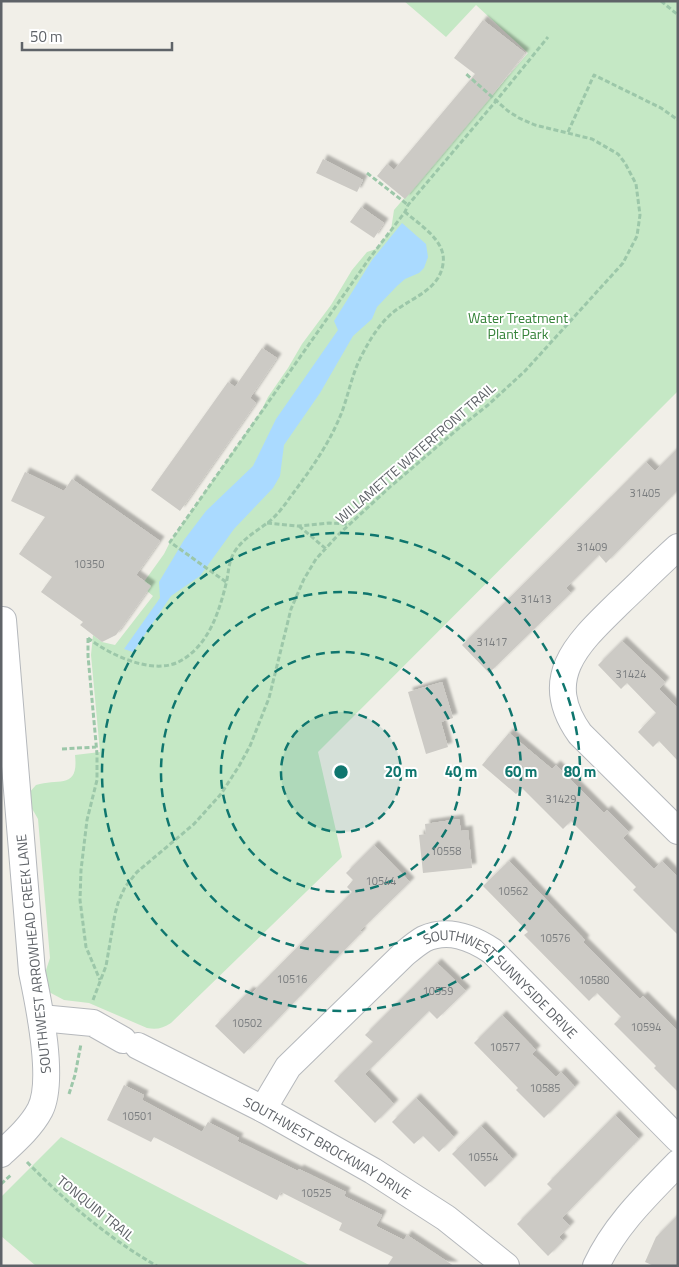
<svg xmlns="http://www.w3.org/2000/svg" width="679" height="1267" font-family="'Titillium Web',sans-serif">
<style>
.green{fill:#c5e8c5}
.water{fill:#aadaff}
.building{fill:#cccac5;filter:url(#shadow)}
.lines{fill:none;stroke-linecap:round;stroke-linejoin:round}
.minor-casing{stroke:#b5b8bc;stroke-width:28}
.path{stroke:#9cc7a9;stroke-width:3;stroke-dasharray:5 2.5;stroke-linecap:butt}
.minor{stroke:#fff;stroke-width:26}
.ring{fill:none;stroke:#0f766e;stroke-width:2.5;stroke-dasharray:9 6}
.labels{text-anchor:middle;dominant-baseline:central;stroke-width:4;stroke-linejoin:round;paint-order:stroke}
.number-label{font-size:11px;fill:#7a7d7f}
.park-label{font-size:14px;fill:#348238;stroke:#fff}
.street-label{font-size:14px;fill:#5f6368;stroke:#fff}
.centre{fill:#0f766e;stroke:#fff;stroke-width:2.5}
.ring-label{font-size:15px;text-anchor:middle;font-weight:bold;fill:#0f766e;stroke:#fff;stroke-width:4;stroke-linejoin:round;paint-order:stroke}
</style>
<defs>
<filter id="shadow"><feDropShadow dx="4.5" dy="-4.5" stdDeviation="1" flood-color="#0004"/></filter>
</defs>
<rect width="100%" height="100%" fill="#f1efe8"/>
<path class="green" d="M404,1H678V391L318,752L342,857L171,1023C163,1028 157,1030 147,1028L89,1003L64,1000L49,992L45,973L50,958L38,819L30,805L29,793L36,785C59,778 79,790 75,755L100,752L91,655L93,635L102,642L115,645L153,596L141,586L164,554L170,542L261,411L268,397L288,368L302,344L331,305L352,270L367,252L376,249L391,230L394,210L528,53L476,5L446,37Z
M61,1137L311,1266H36L1,1236V1197Z"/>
<path class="water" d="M402,223L426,244L428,257L424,268L419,273L405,279L397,286L377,307L372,319L353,336L320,393L284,445L280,476L273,488L234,529L200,576L171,596L133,652L124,649L160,598L159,582L184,540L206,511L253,466L276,419L338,330L334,321L372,260Z"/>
<path class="building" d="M483,20L525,53L490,98L405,199L377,176L387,164L394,170L475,74L454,58Z
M323,159L363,180L357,192L316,173Z
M361,207L384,223L374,238L350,222Z
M262,348L277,358L250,398L256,403L180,511L151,490L228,382L235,387Z
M678,448V490L606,563L599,555L566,588L571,593L489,673L462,645L646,462L655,471Z
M25,472L64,491L72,479L160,541L136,575L151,586L116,635L102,642L80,625L83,622L41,592L52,577L19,554L45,517L11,501Z
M622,641L665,682L659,689L678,708V761L659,741L653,747L638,732L656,713L627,683L621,689L598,665Z
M442,682L453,718L441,722L448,747L426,754L408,692Z
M509,733L552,769L556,765L604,813L607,810L629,832L623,838L654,869L662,861L678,877V935L633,890L636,887L571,821L563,829L522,788L516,794L482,765Z
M459,819L461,831L468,830L472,868L423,873L419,835L426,834L425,824Z
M374,845L410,882L360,931L362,932L244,1054L215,1026L249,991L252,993L352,892L347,887L353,880L346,873Z
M509,861L585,940L583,942L640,999L643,996L678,1031V1092L654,1068L656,1066L614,1024L621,1017L597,993L589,1001L524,935L528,932L483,886Z
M437,963L466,991L437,1019L429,1011L365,1074L394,1104L375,1123L334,1081L373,1042L365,1035Z
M502,1015L536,1050L532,1054L556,1077L561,1072L575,1087L544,1118L516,1090L518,1088L474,1043Z
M124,1085L144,1095L142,1100L202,1132L208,1122L239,1138L237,1141L298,1171L299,1169L346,1192L344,1196L382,1215L376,1226L404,1240L407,1235L454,1266H387L393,1257L339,1230L342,1223L281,1192L277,1200L154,1137L151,1142L107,1120Z
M416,1098L454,1137L439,1152L423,1136L414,1144L392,1122Z
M615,1115L639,1139L562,1218L570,1226L559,1237L563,1241L548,1256L517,1224L552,1189L547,1184Z
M481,1126L513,1159L485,1187L452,1154Z
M678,1215V1266H654L645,1262L656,1237Z"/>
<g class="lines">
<g class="minor-casing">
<g id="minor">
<path d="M678,547C658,565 639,584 620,602C579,642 539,677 580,734L678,831"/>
<path d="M41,1018L93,1023L123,1040"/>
<path id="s1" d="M138,1046L263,1109L373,1171L446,1218L506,1266"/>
<path id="s2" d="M263,1109L288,1067L404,954C410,949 417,943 424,939C448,928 471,937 492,951L678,1139"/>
<path d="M1,1154C15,1141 31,1127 40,1110C55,1081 39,1005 32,972L3,620"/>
<path d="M596,1266C615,1225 647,1195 678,1163"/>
</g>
</g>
<path class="path" d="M661,1L678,15
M568,132L594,75L661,108L678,120
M367,173L408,205
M267,523L298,526L329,523L349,524
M299,526L326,549
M226,582L170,542L369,259L405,212L408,205L496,101L548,37
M88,638C110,655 155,677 182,660C209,644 219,612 226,584C229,572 228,562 235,551C243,539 255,532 266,524C276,517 284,506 291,496C309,472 327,447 339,419C348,399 351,375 362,355C369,341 378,326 390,315C407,299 439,292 443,264C447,241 420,225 405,212
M88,638V656L97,754V780L87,820L81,870L80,900L86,947L100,980
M62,749L96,747
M93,1000L106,966L115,914L118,903L125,887L137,872L194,824L221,794L239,766L250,746L269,698L291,609L304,579L316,559L338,535L391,486L459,428L488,405L525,371L623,263L637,236L640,215L636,184L625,163L618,154L592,139L535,125L519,118L508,111L465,73
M69,1094L75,1075L81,1044
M27,1162C66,1202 108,1238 157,1266
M1,1184L11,1175"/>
<use href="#minor" class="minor"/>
</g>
<circle cx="341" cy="772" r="60" fill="#0f766e" fill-opacity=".12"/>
<g class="ring">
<circle cx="341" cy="772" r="60"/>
<circle cx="341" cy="772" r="120"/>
<circle cx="341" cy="772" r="180"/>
<circle cx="341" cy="772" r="239"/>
</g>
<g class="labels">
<g class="number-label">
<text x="645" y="493">31405</text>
<text x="592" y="547">31409</text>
<text x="89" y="564">10350</text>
<text x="536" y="599">31413</text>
<text x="492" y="642">31417</text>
<text x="631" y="674">31424</text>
<text x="561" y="799">31429</text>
<text x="446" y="851">10558</text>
<text x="381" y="881">10544</text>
<text x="513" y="891">10562</text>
<text x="555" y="938">10576</text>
<text x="292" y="979">10516</text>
<text x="594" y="980">10580</text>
<text x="438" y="991">10559</text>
<text x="247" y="1023">10502</text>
<text x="646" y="1027">10594</text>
<text x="505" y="1047">10577</text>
<text x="545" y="1088">10585</text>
<text x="137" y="1116">10501</text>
<text x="483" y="1157">10554</text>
<text x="316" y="1193">10525</text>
</g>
<g class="park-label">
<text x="518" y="317">Water Treatment<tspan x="518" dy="16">Plant Park</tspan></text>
</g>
<g class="street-label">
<text transform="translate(415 453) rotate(-41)">WILLAMETTE WATERFRONT TRAIL</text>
<text transform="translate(33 954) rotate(-96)">SOUTHWEST ARROWHEAD CREEK LANE</text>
<text stroke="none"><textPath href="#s2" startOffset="331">SOUTHWEST SUNNYSIDE DRIVE</textPath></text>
<text stroke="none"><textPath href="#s1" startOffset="215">SOUTHWEST BROCKWAY DRIVE</textPath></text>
<text transform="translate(96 1208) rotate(39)">TONQUIN TRAIL</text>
</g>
</g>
<circle cx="341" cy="772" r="8" class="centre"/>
<g class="ring-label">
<text x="401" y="777">20 m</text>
<text x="461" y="777">40 m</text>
<text x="521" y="777">60 m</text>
<text x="580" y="777">80 m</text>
</g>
<rect width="679" height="1267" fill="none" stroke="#5f6368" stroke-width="5"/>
<path d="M22 42v8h150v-8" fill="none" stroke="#5f6368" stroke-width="2.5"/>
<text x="30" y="42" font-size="15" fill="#5f6368" stroke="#ffffff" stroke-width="4" paint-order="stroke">50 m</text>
</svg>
